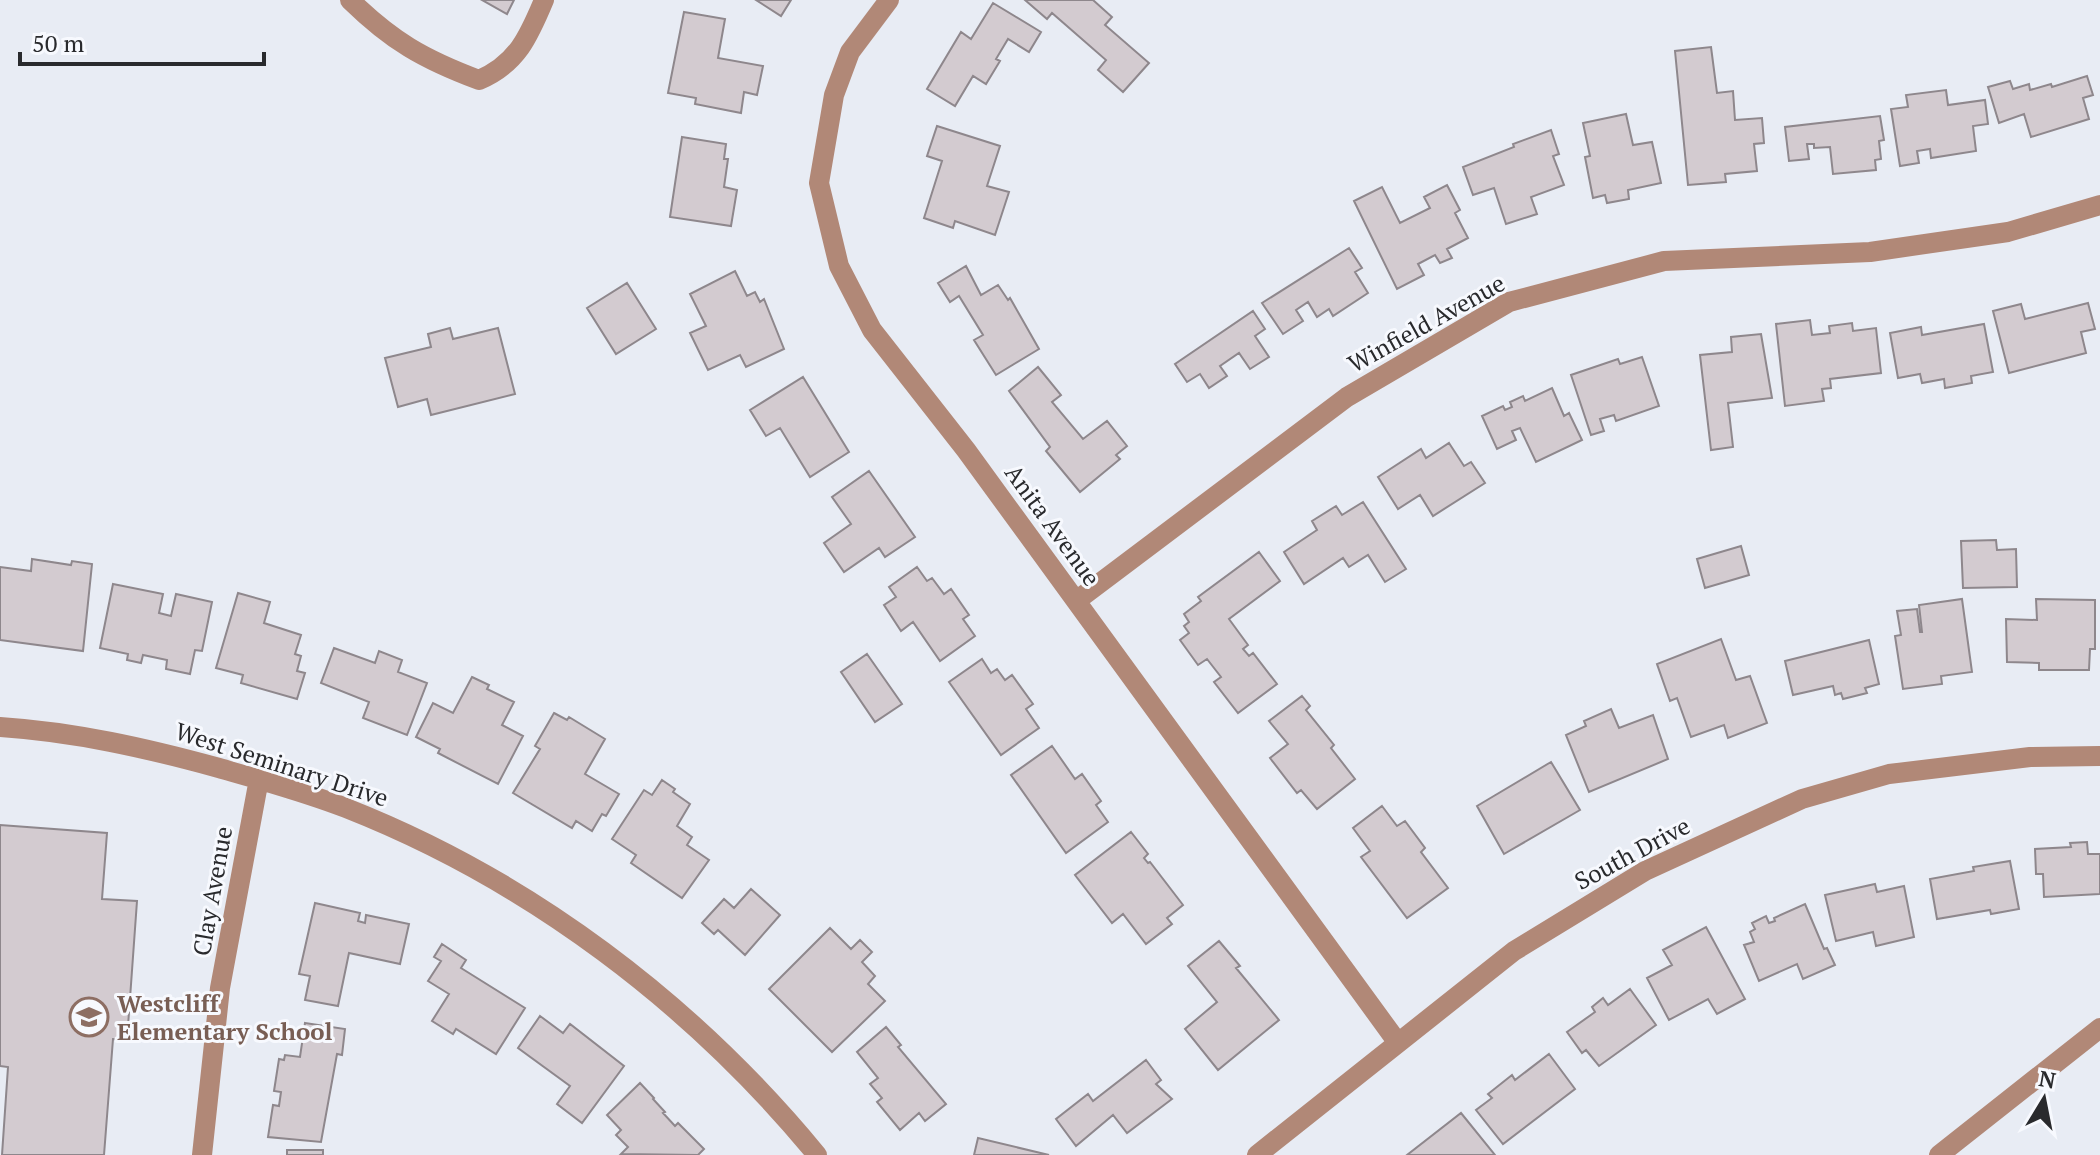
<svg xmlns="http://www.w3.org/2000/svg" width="2100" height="1155" font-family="'PT Serif',serif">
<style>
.building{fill:#d3cbd0;stroke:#8e878c;stroke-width:2}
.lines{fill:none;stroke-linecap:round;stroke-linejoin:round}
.minor{stroke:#b18877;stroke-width:20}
.labels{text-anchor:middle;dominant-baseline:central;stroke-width:6;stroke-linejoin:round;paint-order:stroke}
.street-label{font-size:24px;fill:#292a2d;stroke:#f7f9fe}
.education-label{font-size:24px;font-weight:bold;fill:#785e54;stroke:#f7f9fe;text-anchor:start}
</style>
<rect width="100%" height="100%" fill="#e8ecf4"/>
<path class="building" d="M482,0H514L507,14Z
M756,0H791L781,16Z
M1025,0H1093L1112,17L1105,25L1149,63L1123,92L1098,70L1106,60L1052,13L1047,19Z
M993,3L1041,32L1029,52L1008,39L996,59L1000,61L986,84L973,76L955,106L927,89L961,32L971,39Z
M684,12L725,19L718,58L763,66L757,95L744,92L741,113L695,104L696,98L668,93Z
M1711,47L1717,93L1733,91L1735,120L1762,118L1764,143L1754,144L1757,171L1725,174L1726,182L1688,185L1675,51Z
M2087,76L2093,95L2083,98L2089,119L2031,137L2024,114L1999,123L1988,87L2010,81L2013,89L2029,84L2030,90L2051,84L2052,87Z
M1946,90L1948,105L1985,100L1988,124L1973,126L1976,151L1931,158L1930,149L1917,151L1919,163L1900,166L1891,109L1908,107L1906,95Z
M1626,114L1633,145L1652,142L1661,183L1628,190L1629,199L1607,203L1605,195L1593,198L1585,157L1590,156L1583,123Z
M1880,116L1884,140L1879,141L1881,159L1875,160L1876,170L1833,174L1830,147L1814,148V144H1807L1809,159L1789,161L1785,127Z
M937,126L1000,146L987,186L1009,192L995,235L955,221L953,228L924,218L942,161L927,156Z
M1551,130L1559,154L1553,156L1564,185L1531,197L1537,214L1506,224L1494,188L1473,195L1463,167L1514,147L1513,144Z
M682,137L726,144L724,159H728L724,187L737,190L731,226L670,217Z
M1447,185L1460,210L1455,213L1468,238L1447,249L1452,258L1440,263L1435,255L1418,264L1424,275L1397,289L1354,201L1382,187L1400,223L1430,208L1424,197Z
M1349,248L1362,268L1355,272L1368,293L1333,316L1329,309L1317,317L1308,302L1296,310L1303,321L1283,334L1262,303Z
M966,266L981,295L998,285L1008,300L1010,298L1039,349L996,375L974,340L983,335L959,296L950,302L938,283Z
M735,271L747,296L755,292L760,302L764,299L784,349L746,367L740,355L708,370L690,333L706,326L690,294Z
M627,283L656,329L616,354L587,308Z
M2088,303L2095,329L2081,332L2086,353L2009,373L1993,311L2021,304L2025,319Z
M1253,311L1265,329L1255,336L1269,357L1250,369L1239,353L1220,366L1227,376L1209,388L1200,374L1187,382L1175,364Z
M1810,320L1812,335L1830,333L1829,326L1852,323L1853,331L1876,328L1881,373L1830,379L1831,388L1822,389L1824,401L1785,406L1776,324Z
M1984,324L1993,372L1971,376L1972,383L1945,388L1944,379L1922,383L1920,374L1898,378L1890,333L1921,327L1922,335Z
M450,328L453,339L498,328L515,394L431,415L427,399L398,407L385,358L431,347L428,334Z
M1761,334L1772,398L1728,403L1733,447L1711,450L1700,355L1732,352L1731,337Z
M1642,357L1659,406L1616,421L1614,415L1600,419L1604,431L1591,435L1571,375L1618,359L1620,364Z
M1038,367L1061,395L1052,402L1083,439L1107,421L1127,446L1116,455L1120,459L1080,492L1046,451L1050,447L1009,391Z
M803,377L849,452L810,477L780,428L766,436L750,410Z
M1552,388L1564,416L1569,413L1582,440L1536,462L1520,428L1512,431L1516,440L1497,449L1482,416L1503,406L1505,410L1512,407L1510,402L1523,396L1525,401Z
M1449,443L1464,466L1471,462L1485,483L1433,516L1420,495L1398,509L1378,477L1421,449L1426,458Z
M869,471L915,537L885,557L879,548L844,572L824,543L851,524L832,497Z
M1363,502L1406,569L1385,582L1368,555L1349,567L1343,558L1304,584L1284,552L1317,530L1312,521L1336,506L1342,515Z
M1996,540L1997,550L2016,549L2017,587L1963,588L1961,541Z
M1741,546L1749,575L1705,588L1697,559Z
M1259,552L1280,581L1229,619L1248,645L1243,649L1249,656L1253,653L1277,684L1238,713L1214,682L1221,677L1207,659L1198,665L1180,640L1189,633L1184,626L1189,622L1184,614L1201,601L1198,597Z
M32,559L71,565L72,561L92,564L83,651L0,640V567L31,571Z
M917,567L927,581L932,578L944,594L951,589L969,615L963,619L975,636L940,661L913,622L901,631L884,605L896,597L889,587Z
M113,584L163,594L159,613L171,616L176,594L212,602L202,651L195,650L190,674L166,669L167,660L143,655L141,663L127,660L128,654L100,648Z
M238,593L270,602L264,623L301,635L295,654L301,656L297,671L305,673L297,699L241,683L243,675L216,668Z
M1962,599L1972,672L1941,676L1942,684L1903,689L1895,636L1901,635L1897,611L1917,609L1920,632H1922L1919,605Z
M2036,599L2095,600V649H2090L2089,670H2039V663L2007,662L2006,619L2037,620Z
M1721,639L1736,680L1750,676L1767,723L1728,738L1724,725L1691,737L1677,698L1670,701L1657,664Z
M1869,640L1879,684L1865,688L1867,693L1843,699L1841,693L1835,695L1833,686L1793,695L1785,661Z
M334,648L375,663L379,651L402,660L398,672L427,683L407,735L363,718L369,702L321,683Z
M867,654L902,704L875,722L841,672Z
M982,659L991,673L997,669L1005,680L1012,675L1033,704L1026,709L1039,728L1001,755L949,682Z
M472,677L489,685L487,689L514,702L502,725L523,736L498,784L438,753L440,749L416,737L433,703L453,713Z
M1302,696L1310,706L1306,710L1334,745L1331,748L1355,779L1317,809L1301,790L1297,793L1270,758L1288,744L1269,721Z
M1611,709L1619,728L1653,715L1668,759L1589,792L1566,735L1586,726L1584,721Z
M554,713L567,720L569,717L605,739L585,774L619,794L606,816L602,814L592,831L576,821L572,828L513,793L540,749L535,746Z
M1052,746L1075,779L1082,774L1101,801L1096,805L1108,822L1066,853L1011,775Z
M1551,762L1580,810L1504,854L1477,806Z
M662,780L675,789L673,792L690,804L677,826L692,837L687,845L709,860L682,898L631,863L636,855L612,839L644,790L652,795Z
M1382,806L1397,826L1405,821L1425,848L1421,852L1448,888L1407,918L1361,857L1370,851L1353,828Z
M0,825L107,833L102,899L137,901L127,1040L113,1039L104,1155H2L8,1067L0,1066Z
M1131,832L1148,854L1144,858L1148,863L1150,862L1183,905L1167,918L1172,924L1146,944L1123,914L1112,923L1075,875Z
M2087,842L2088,854H2100V894L2044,897L2043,874H2036L2035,849L2071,847L2070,843Z
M2010,861L2019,909L1991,914L1990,910L1937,919L1930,879L1974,871L1973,867Z
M1875,884L1877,892L1904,886L1914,937L1876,946L1873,932L1836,941L1825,895Z
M751,889L780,915L745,955L718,930L714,934L702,923L724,899L734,908Z
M315,903L360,913L358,921L365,923L366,915L409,924L400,964L349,953L338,1006L305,1000L310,976L299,974Z
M1805,904L1824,949L1827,948L1835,965L1803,979L1797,964L1759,981L1744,945L1754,942L1750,932L1755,929L1752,923L1766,916L1769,923L1775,921L1774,918Z
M1706,927L1745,999L1717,1014L1708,999L1669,1020L1647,978L1672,965L1663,950Z
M830,928L851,949L860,940L872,952L862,962L875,976L868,984L885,1001L832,1052L769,989Z
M1219,941L1240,966L1236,968L1279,1020L1218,1070L1185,1029L1217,1002L1188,966Z
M442,944L466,960L461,968L525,1008L496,1054L456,1029L453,1034L432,1021L449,994L428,981L441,961L434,957Z
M1630,989L1656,1025L1599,1066L1586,1050L1582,1053L1567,1032L1595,1012L1592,1007L1603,998L1608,1005Z
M540,1016L563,1033L570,1024L624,1066L582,1123L557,1104L570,1086L518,1048Z
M305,1023L345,1029L342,1055L337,1054L321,1142L268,1137L273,1105L279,1106L281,1092L274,1091L279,1059L284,1060L285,1055L300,1057Z
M886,1027L901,1045L898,1047L946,1104L925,1121L919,1113L900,1130L877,1102L882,1098L870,1084L878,1078L857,1052Z
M1549,1054L1575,1089L1503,1144L1476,1110L1492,1098L1488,1094L1512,1075L1515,1080Z
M1146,1060L1161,1080L1156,1084L1172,1099L1127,1133L1113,1115L1076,1146L1056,1119L1088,1094L1093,1101Z
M640,1083L654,1098L653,1099L665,1112L663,1113L675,1126L678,1123L704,1149L698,1155L621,1154L628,1147L616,1135L621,1130L607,1115Z
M1461,1113L1495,1155H1407Z
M978,1138L1049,1155H974Z
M287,1150H323V1155H287Z"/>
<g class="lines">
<path class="minor" d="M350,0C392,41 423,59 479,80C517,64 529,36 544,0
M889,0L850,52L834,95L819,183L839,266L872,330L966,450L1398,1043
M1076,601L1347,397L1509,302L1664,261L1870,252L2008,232L2100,205
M0,727C75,732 146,748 219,768C261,780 305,792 346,808C529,880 692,1003 817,1155
M202,1155L220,988L259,779
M1257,1155L1514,951L1645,871L1802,799L1889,774L2030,757L2100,756
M1939,1155L2100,1028"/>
</g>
<defs>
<g id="school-ring" transform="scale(2)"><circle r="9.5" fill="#f7f9fe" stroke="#8d6e63" stroke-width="1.5"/><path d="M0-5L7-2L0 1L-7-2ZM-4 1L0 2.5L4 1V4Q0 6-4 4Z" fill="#8d6e63"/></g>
</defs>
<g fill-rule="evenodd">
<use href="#school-ring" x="89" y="1017"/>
</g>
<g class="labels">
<g class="street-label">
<text transform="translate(1426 323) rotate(-29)">Winfield Avenue</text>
<text transform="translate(1053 525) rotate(54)">Anita Avenue</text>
<text transform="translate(282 764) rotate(18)">West Seminary Drive</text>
<text transform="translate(1632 853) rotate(-28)">South Drive</text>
<text transform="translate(212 891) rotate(-80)">Clay Avenue</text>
</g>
<g class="education-label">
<text x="117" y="1003">Westcliff<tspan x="117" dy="28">Elementary School</tspan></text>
</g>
</g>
<g transform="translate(2044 1099) rotate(10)" stroke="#f7f9fe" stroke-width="6" paint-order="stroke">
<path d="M0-6L14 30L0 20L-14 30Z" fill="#292a2d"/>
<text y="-12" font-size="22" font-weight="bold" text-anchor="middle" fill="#292a2d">N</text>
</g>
<path d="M20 52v12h244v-12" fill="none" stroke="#292a2d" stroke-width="4"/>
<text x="32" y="52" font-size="24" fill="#292a2d" stroke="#f7f9fe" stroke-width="6" paint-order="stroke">50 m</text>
</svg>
